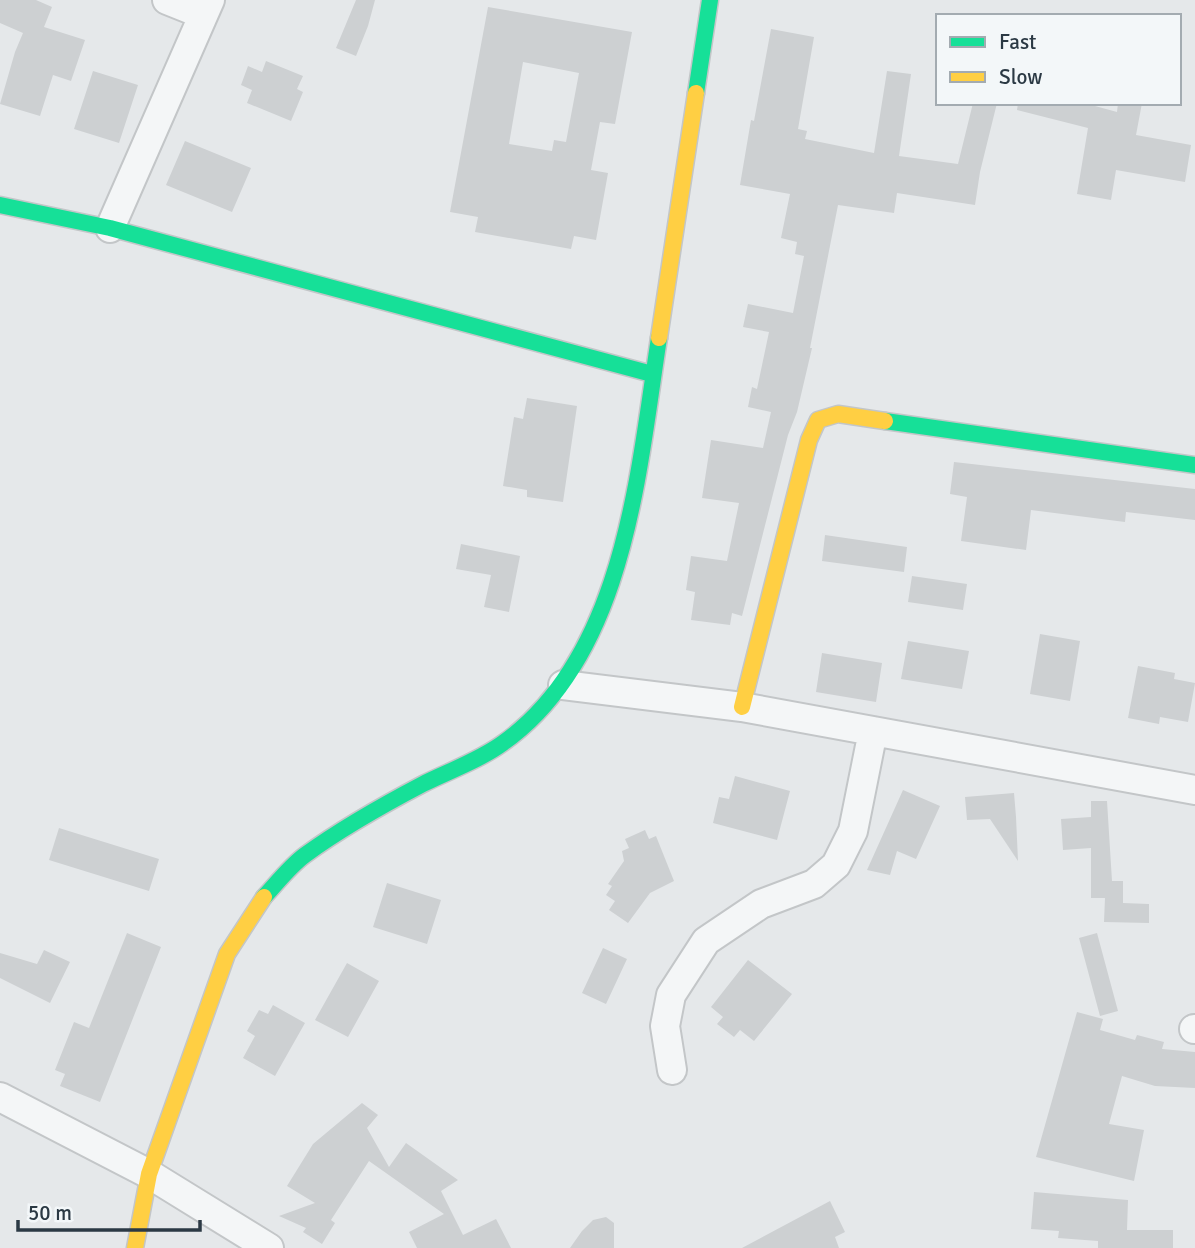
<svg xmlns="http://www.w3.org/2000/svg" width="1195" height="1248" font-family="Signika,sans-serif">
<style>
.building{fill:#cdd0d2;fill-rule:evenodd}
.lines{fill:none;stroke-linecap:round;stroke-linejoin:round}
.street-casing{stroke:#c3c6c8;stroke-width:32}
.fast-casing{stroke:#c3c6c8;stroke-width:19}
.slow-casing{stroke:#c3c6c8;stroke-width:19}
.street{stroke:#f4f6f7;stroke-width:28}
.fast{stroke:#16e098;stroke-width:16}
.slow{stroke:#ffcf43;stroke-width:16}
</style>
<rect width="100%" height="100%" fill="#e5e8ea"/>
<path class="building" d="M0,0H36L52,7L44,27L85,40L71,81L53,75L40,116L0,104L15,52L23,33L0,23Z
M356,0H375L368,26L356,56L336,48Z
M488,7L632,32L615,124L600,122L591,170L608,173L596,240L574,236L571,249L475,232L478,217L450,212ZM523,62L579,73L566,142L554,140L552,151L509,144Z
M771,29L814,37L798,129L807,131L805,139L874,153L887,71L911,74L899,156L958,164L973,103H997L980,172L975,205L897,193L894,213L838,205L810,348H812L797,412L788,435L742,616L732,613L730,625L691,620L695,592L686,590L691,556L727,561L739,503L702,498L711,440L763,448L771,412L748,407L752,387L757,389L769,332L743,327L748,304L793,313L804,256L795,254L797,242L781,238L790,194L740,185L751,120L754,121Z
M266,61L303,76L297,89L303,92L291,121L247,103L252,90L241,85L248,66L262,72Z
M93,71L138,85L119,143L74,129Z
M1018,103H1084L1117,112L1118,103H1142L1136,135L1191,145L1185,182L1116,170L1111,200L1077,194L1088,128L1017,110Z
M185,141L251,168L232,212L166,185Z
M527,398L577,406L563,502L527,497V490L503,486L514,417L523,419Z
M954,462L1195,489V520L1126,512L1125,522L1031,510L1026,550L961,541L967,497L950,494Z
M825,535L907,547L904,572L822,561Z
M461,544L520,556L509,612L484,607L491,575L456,569Z
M912,576L967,584L963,610L908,602Z
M1040,634L1080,641L1070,701L1030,694Z
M908,641L969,651L962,689L901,679Z
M822,653L882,663L876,702L816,692Z
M1138,666L1175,673L1174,679L1195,683L1188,722L1160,717L1159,724L1128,718Z
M735,776L790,791L777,840L713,823L719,797L729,799Z
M903,790L940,806L916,859L897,851L890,875L867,870Z
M1014,793L1016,817L1018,861L990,819L967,820L965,797Z
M1091,801H1107L1112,881H1123V903L1149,904V923L1104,922L1105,898H1091V848L1063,850L1061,819L1091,817Z
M59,828L159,859L149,891L49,860Z
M645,830L649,839L656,836L674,881L650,893L628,923L609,910L615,901L606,895L612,886L608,884L624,861L622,851L629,848L625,839Z
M387,883L441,900L427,944L373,927Z
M127,933L161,947L100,1102L60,1086L65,1074L55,1070L74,1022L89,1028Z
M1097,933L1118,1011L1100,1016L1079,938Z
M603,948L627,959L606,1004L582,993Z
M44,950L70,962L50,1003L0,978V953L37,964Z
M748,960L792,994L754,1041L740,1030L734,1037L717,1024L723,1017L711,1007Z
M347,963L379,981L348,1037L315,1020Z
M273,1005L305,1023L275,1076L243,1058L255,1036L247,1031L259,1010L268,1014Z
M1077,1012L1103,1019L1100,1030L1135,1040L1137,1035L1164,1042L1162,1049L1195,1052V1088L1155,1086L1122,1076L1109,1124L1144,1130L1134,1181L1036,1157Z
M362,1103L378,1115L367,1128L389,1167L406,1143L458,1180L441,1191L463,1235L496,1219L511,1248H417L409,1232L444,1214L369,1161L331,1220L335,1223L322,1244L303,1232L306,1228L279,1216L315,1203L287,1186L313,1144Z
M1034,1192L1128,1200L1127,1230H1173V1248H1098V1241L1058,1238L1059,1231L1031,1229Z
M830,1201L845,1232L835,1237L839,1248H742Z
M606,1217L614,1223V1248H570L582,1231L593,1220Z"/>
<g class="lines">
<g class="street-casing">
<path id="street" d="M167,0L202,14
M110,228L210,0
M563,685L742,707L1195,790
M1194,1029H1195
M672,1070L665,1026L671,995L706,941L761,904L814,884L836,865L853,831L873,731
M0,1097L149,1174L269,1248"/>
</g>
<g class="fast-casing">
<path id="fast" d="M696,93L710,0
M0,205L110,228L652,374
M885,421L1195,465
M264,897C277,883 290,866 305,855C342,828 383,805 423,784C449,771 480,760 503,743C625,656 638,473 659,338"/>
</g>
<g class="slow-casing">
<path id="slow" d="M659,338L696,93
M742,707L809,440L818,420L838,414L885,421
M135,1248L149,1174L227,954L264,897"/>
</g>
<use href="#street" class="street"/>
<use href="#fast" class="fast"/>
<use href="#slow" class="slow"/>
</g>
<rect x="936" y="14" width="245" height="91" fill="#f3f7f9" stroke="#a3abb1" stroke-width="2"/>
<rect x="950" y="37" width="35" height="10" fill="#16e098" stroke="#a3abb1" stroke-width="2"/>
<text x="999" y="49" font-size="21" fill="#2b3944">Fast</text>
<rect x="950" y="72" width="35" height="10" fill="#ffcf43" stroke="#a3abb1" stroke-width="2"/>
<text x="999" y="84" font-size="21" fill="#2b3944">Slow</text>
<path d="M18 1220v10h182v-10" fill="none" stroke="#2b3944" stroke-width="3.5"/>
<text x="28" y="1220" font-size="21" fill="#2b3944" stroke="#f3f7f9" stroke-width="5" paint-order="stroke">50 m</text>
</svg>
